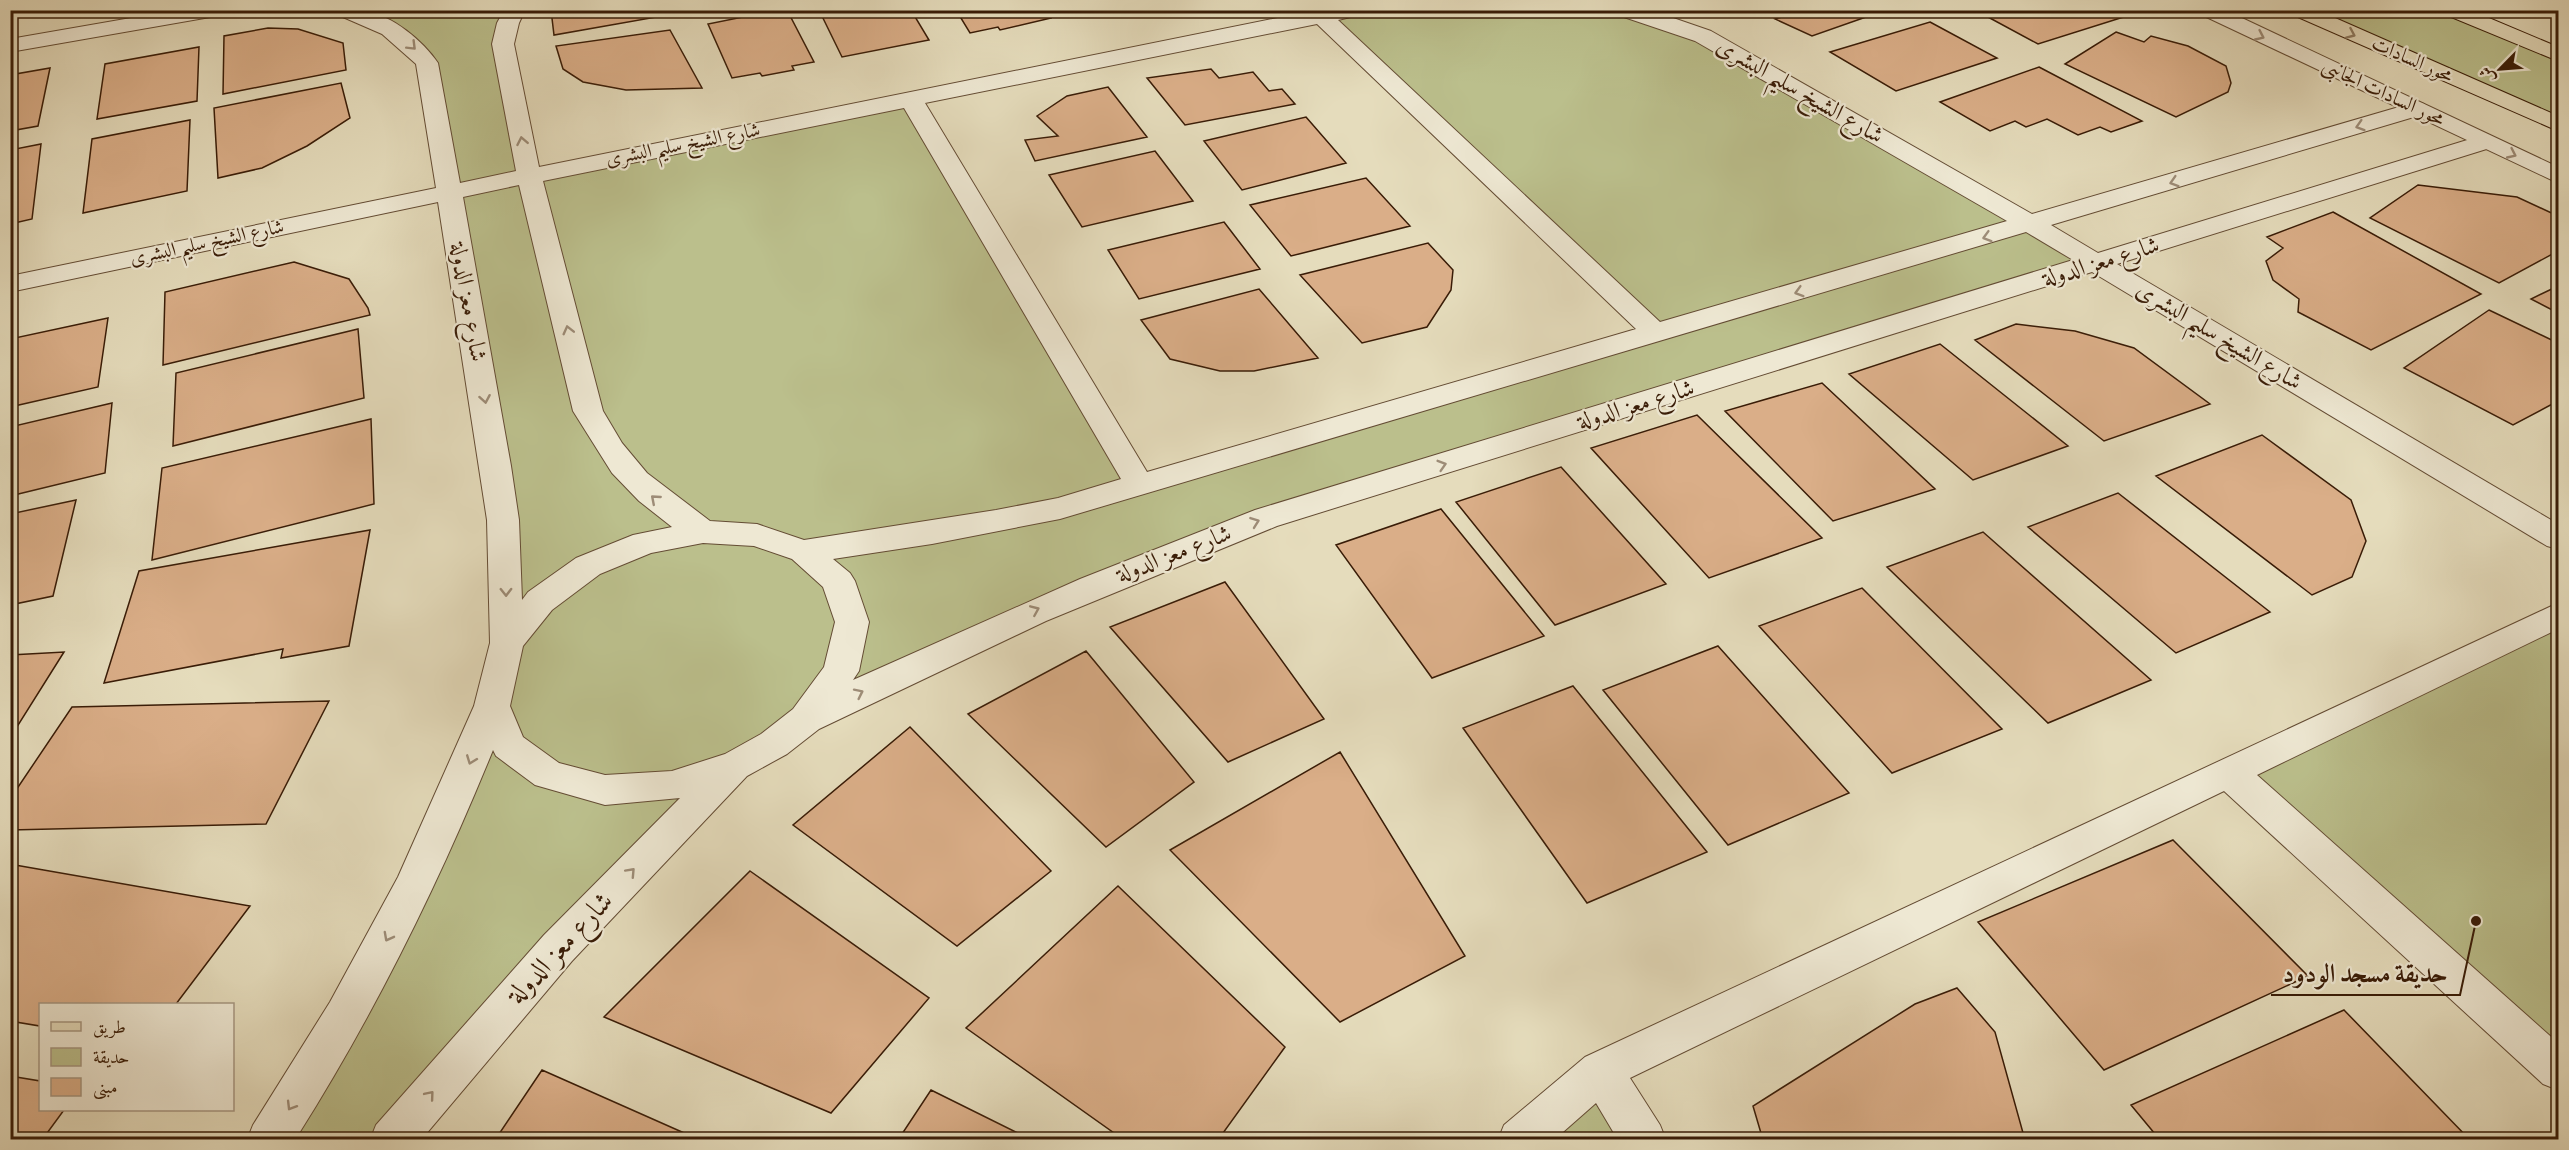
<svg xmlns="http://www.w3.org/2000/svg" width="2569" height="1150" font-family="'Libre Bodoni',Amiri,serif">
<style>
.green{fill:#bbbf8c;stroke:#7a6e4a;stroke-width:1.5}
.building{fill:#daae88;stroke:#391c07;stroke-width:1.5}
.lines{fill:none;stroke-linecap:round;stroke-linejoin:round}
.minor-casing{stroke:#644c34;stroke-width:2}
.tertiary-casing{stroke:#644c34;stroke-width:2}
.primary-casing{stroke:#391c07;stroke-width:2}
.minor{fill:#eee8d3;fill-rule:evenodd}
.tertiary{fill:#eee8d3;fill-rule:evenodd}
.primary{fill:#e5dcbc;fill-rule:evenodd}
.oneway{stroke:#8f7c62}
.oneway2{stroke:#9d8c77}
.labels{text-anchor:middle;dominant-baseline:central;stroke-width:4.5;stroke-linejoin:round;paint-order:stroke}
.far-street-label{font-size:20px;fill:#391c07;stroke:#eee8d3}
.street-label{font-size:24px;fill:#391c07;stroke:#eee8d3}
.near-street-label{font-size:28px;fill:#391c07;stroke:#eee8d3}
.leader{fill:none;stroke:#391c07;stroke-width:2}
.callout-dot{fill:#391c07;stroke:#eee8d3;stroke-width:2}
.callout-label{font-size:26px;text-anchor:middle;font-weight:bold;fill:#391c07;stroke:#eee8d3;stroke-width:4.5;stroke-linejoin:round;paint-order:stroke}
</style>
<rect width="100%" height="100%" fill="#e5dcbc"/>
<filter id="stains"><feTurbulence type="fractalNoise" baseFrequency=".00333" numOctaves="4"/><feColorMatrix values="0 0 0 0 .2 0 0 0 0 .09 0 0 0 0 .02 0 0 0 .5 -.17"/></filter>
<radialGradient id="worn" r=".72"><stop offset=".6" stop-color="#630" stop-opacity="0"/><stop offset="1" stop-color="#630" stop-opacity=".3"/></radialGradient>
<path class="green" d="M1356,10H1621L1703,36L2097,263L1266,518L774,744L392,1139L261,1140L353,1004L507,643L427,63L411,44L343,11H515L508,23L529,176L911,99L1140,486L1657,334L1321,16Z
M2298,11H2462L2558,51V124Z
M2558,615V1070L2228,772Z
M1600,1071L1644,1140H1520Z"/>
<path class="building" d="M551,10H667L668,15L554,35Z
M778,10H787L814,62L792,66L794,70L762,76L760,73L732,78L708,24Z
M819,10H911L929,40L842,57Z
M956,10H1046L1051,18L1000,30L998,27L970,33Z
M1778,10H1886L1812,36L1775,19L1785,16Z
M1975,10H2122L2130,15L2038,44Z
M1930,22L1997,58L1896,91L1830,52Z
M268,28L298,29L343,43L346,70L223,94L224,36Z
M670,30L702,88L626,90L583,82L563,69L556,46Z
M2116,32L2144,42L2151,36L2188,46L2226,66L2231,83L2228,92L2176,117L2065,64Z
M199,47L197,101L97,119L105,64Z
M2039,67L2142,121L2111,132L2100,127L2078,135L2047,119L2026,127L2015,121L1990,131L1940,102Z
M50,68L38,126L10,131V75Z
M1211,69L1219,78L1253,72L1269,91L1282,89L1295,104L1185,125L1147,78Z
M341,83L350,118L307,146L262,168L218,178L214,108Z
M1108,87L1147,137L1035,161L1025,140L1058,136L1037,116L1067,96Z
M1306,117L1346,163L1242,190L1204,141Z
M190,120L187,191L83,213L92,139Z
M41,144L32,219L10,224V150Z
M1155,151L1193,201L1082,227L1049,175Z
M1366,178L1410,226L1291,256L1250,205Z
M2418,185L2517,197L2558,216V251L2499,283L2370,218Z
M2333,212L2481,294L2371,350L2298,312L2299,299L2273,280L2266,261L2283,248L2267,237Z
M1224,222L1260,269L1139,299L1108,250Z
M1428,243L1453,270L1451,290L1427,327L1362,343L1300,275Z
M294,262L349,279L368,308L370,315L163,365L165,292Z
M2558,286V313L2531,299Z
M1259,289L1318,358L1254,371H1220L1170,359L1141,320Z
M2489,310L2558,343V401L2513,425L2404,368Z
M108,318L98,387L10,407V339Z
M2016,324L2075,331L2134,348L2210,404L2104,441L1975,340Z
M358,329L364,398L173,446L176,373Z
M1940,344L2068,446L1973,480L1849,374Z
M1822,383L1935,489L1833,521L1725,411Z
M112,403L105,473L10,496V427Z
M1697,415L1822,538L1709,578L1591,448Z
M371,419L374,504L152,560L162,468Z
M2262,435L2351,500L2366,541L2352,577L2312,595L2156,476Z
M1561,467L1666,584L1555,625L1456,502Z
M2118,493L2270,612L2176,653L2028,527Z
M76,500L53,596L10,605V514Z
M1441,509L1544,636L1432,678L1336,545Z
M370,530L349,646L281,658L283,649L104,683L139,571Z
M1983,532L2151,680L2048,723L1887,567Z
M1225,582L1324,719L1228,762L1110,627Z
M1862,588L2002,729L1892,773L1759,626Z
M1718,646L1849,793L1728,845L1603,690Z
M1086,651L1194,782L1106,847L968,714Z
M64,652L10,738V655Z
M1573,686L1707,852L1587,903L1463,728Z
M329,701L266,824L10,830V799L72,707Z
M910,727L1051,871L957,946L793,825Z
M1340,752L1465,956L1340,1022L1170,850Z
M2173,840L2308,976L2104,1070L1978,922Z
M15,865L250,906L176,1004H40V1026L10,1021V870Z
M750,871L929,998L831,1113L604,1017Z
M1118,886L1285,1047L1218,1140H1124L966,1028Z
M1957,988L1995,1032L2025,1140H1763L1753,1106L1915,1004Z
M2344,1010L2470,1140H2160L2131,1105Z
M542,1070L700,1140H495Z
M10,1076L40,1081V1110H64L42,1140H10Z
M931,1090L1032,1140H898Z"/>
<g class="lines">
<g class="minor-casing">
<path id="minor" d="M333,10C343,10 356,9 366,11C393,16 423,41 438,63L460,183L516,171L492,44L497,23L504,10H525L519,23L514,44L539,167L1317,10H1366L1363,14L1338,20L1660,322L2007,221L1695,41L1615,14L1612,10H1650L1711,31L2032,214L2416,102L2424,104L2428,109L2424,114L2051,225L2098,253L2477,137H2493L2497,142L2493,147L2117,264L2558,524V549L2547,546L2092,272L1277,526L1046,621L819,729L787,754L747,776L572,961L421,1140H370L376,1125L544,935L680,798L605,805L535,785L496,756L493,750C439,883 375,1013 298,1135L296,1140H247L253,1125L330,1002L398,877L474,706L490,643L487,520L438,202L10,292V276L436,188L416,64L382,34L336,14ZM1317,24L1636,329L1147,472L925,103ZM904,108L1121,479L1058,498L996,510L804,540L757,524L710,521L647,473L622,443L603,411L543,181ZM519,185L573,411L612,473L639,501L672,527L633,535L576,558L528,592L522,600L519,520L511,466L463,197ZM2026,232L2073,260L1255,510L1080,579L853,680L859,671L869,622L855,581L850,573L833,559L932,544L1060,519ZM703,543L754,546L792,559L823,587L835,622L824,667L793,709L761,734L725,754L672,771L605,775L559,763L523,737L510,706L523,646L552,610L600,574L651,553Z
M2558,603V629L2257,775L2558,1043V1090L2543,1084L2224,791L1630,1078L1660,1125L1666,1140H1618L1596,1103L1554,1140H1498L1504,1125L1585,1057Z"/>
</g>
<g class="tertiary-casing">
<path id="tertiary" d="M177,10H226L216,16L10,52V39Z
M2197,10H2225L2558,167V183L2200,14Z
M2545,10H2558V18L2551,16Z"/>
</g>
<g class="primary-casing">
<path id="primary" d="M2288,10H2317L2558,116V131L2291,14Z
M2441,10H2470L2558,47V61L2444,14Z"/>
</g>
<use href="#minor" class="minor"/>
<use href="#tertiary" class="tertiary"/>
<use href="#primary" class="primary"/>
</g>
<defs><path id="oneway-chevron" d="M-2-3.5L2.5 0L-2 3.5" fill="none" stroke-width="1.6" stroke-linecap="round" stroke-linejoin="round" transform="scale(1.5)"/></defs>
<use class="oneway" href="#oneway-chevron" transform="translate(2351 34) rotate(24)"/>
<g class="oneway2">
<use href="#oneway-chevron" transform="translate(2260 36) rotate(25)"/>
<use href="#oneway-chevron" transform="translate(412 46) rotate(45)"/>
<use href="#oneway-chevron" transform="translate(2360 126) rotate(163)"/>
<use href="#oneway-chevron" transform="translate(522 141) rotate(-101)"/>
<use href="#oneway-chevron" transform="translate(2512 154) rotate(25)"/>
<use href="#oneway-chevron" transform="translate(2174 182) rotate(163)"/>
<use href="#oneway-chevron" transform="translate(1987 237) rotate(164)"/>
<use href="#oneway-chevron" transform="translate(1799 292) rotate(164)"/>
<use href="#oneway-chevron" transform="translate(568 330) rotate(-104)"/>
<use href="#oneway-chevron" transform="translate(485 399) rotate(80)"/>
<use href="#oneway-chevron" transform="translate(1442 465) rotate(-17)"/>
<use href="#oneway-chevron" transform="translate(655 499) rotate(-139)"/>
<use href="#oneway-chevron" transform="translate(1255 522) rotate(-20)"/>
<use href="#oneway-chevron" transform="translate(506 592) rotate(89)"/>
<use href="#oneway-chevron" transform="translate(1035 610) rotate(-23)"/>
<use href="#oneway-chevron" transform="translate(859 693) rotate(-26)"/>
<use href="#oneway-chevron" transform="translate(471 760) rotate(111)"/>
<use href="#oneway-chevron" transform="translate(631 872) rotate(-47)"/>
<use href="#oneway-chevron" transform="translate(388 937) rotate(118)"/>
<use href="#oneway-chevron" transform="translate(430 1095) rotate(-50)"/>
<use href="#oneway-chevron" transform="translate(291 1106) rotate(121)"/>
</g>
<g class="labels">
<g class="far-street-label">
<text transform="translate(2412 60) rotate(24)">محور السادات</text>
<text transform="translate(2383 93) rotate(25)">محور السادات الجانبى</text>
<text transform="translate(683 145) rotate(-11)">شارع الشيخ سليم البشرى</text>
<text transform="translate(207 243) rotate(-12)">شارع الشيخ سليم البشرى</text>
</g>
<g class="street-label">
<text transform="translate(1800 91) rotate(30)">شارع الشيخ سليم البشرى</text>
<text transform="translate(2101 262) rotate(-17)">شارع معز الدولة</text>
<text transform="translate(468 302) rotate(80)">شارع معز الدولة</text>
<text transform="translate(2219 336) rotate(31)">شارع الشيخ سليم البشرى</text>
<text transform="translate(1636 405) rotate(-17)">شارع معز الدولة</text>
<text transform="translate(1174 554) rotate(-21)">شارع معز الدولة</text>
</g>
<g class="near-street-label">
<text transform="translate(560 948) rotate(-47)">شارع معز الدولة</text>
</g>
</g>
<path class="leader" d="M2476 921L2460 995H2271"/>
<circle class="callout-dot" cx="2476" cy="921" r="6"/>
<g class="callout-label">
<text x="2365" y="982">حديقة مسجد الودود</text>
</g>
<rect width="2569" height="1150" fill="none" stroke="#e5dcbc" stroke-width="36"/>
<rect x="12" y="12" width="2545" height="1126" fill="none" stroke="#391c07" stroke-width="3"/>
<rect x="18" y="18" width="2533" height="1114" fill="none" stroke="#391c07" stroke-width="1.5"/>
<rect x="39" y="1003" width="195" height="108" fill="#eee8d3" stroke="#a69681" stroke-width="1.5"/>
<rect x="51" y="1022" width="30" height="9" fill="#e5dcbc" stroke="#a69681" stroke-width="1.5"/>
<text x="93" y="1033" font-size="18" fill="#391c07">طريق</text>
<rect x="51" y="1048" width="30" height="18" fill="#bbbf8c" stroke="#a69681" stroke-width="1.5"/>
<text x="93" y="1063" font-size="18" fill="#391c07">حديقة</text>
<rect x="51" y="1078" width="30" height="18" fill="#daae88" stroke="#a69681" stroke-width="1.5"/>
<text x="93" y="1093" font-size="18" fill="#391c07">مبنى</text>
<g transform="translate(2500 69) rotate(245)" stroke="#eee8d3" stroke-width="4.5" paint-order="stroke">
<path d="M0-4.5L10 22L0 15L-10 22Z" fill="#391c07"/>
<text y="-9" font-size="16" font-weight="bold" text-anchor="middle" fill="#391c07">ش</text>
</g>
<rect width="100%" height="100%" filter="url(#stains)"/>
<rect width="100%" height="100%" fill="url(#worn)"/>
</svg>
